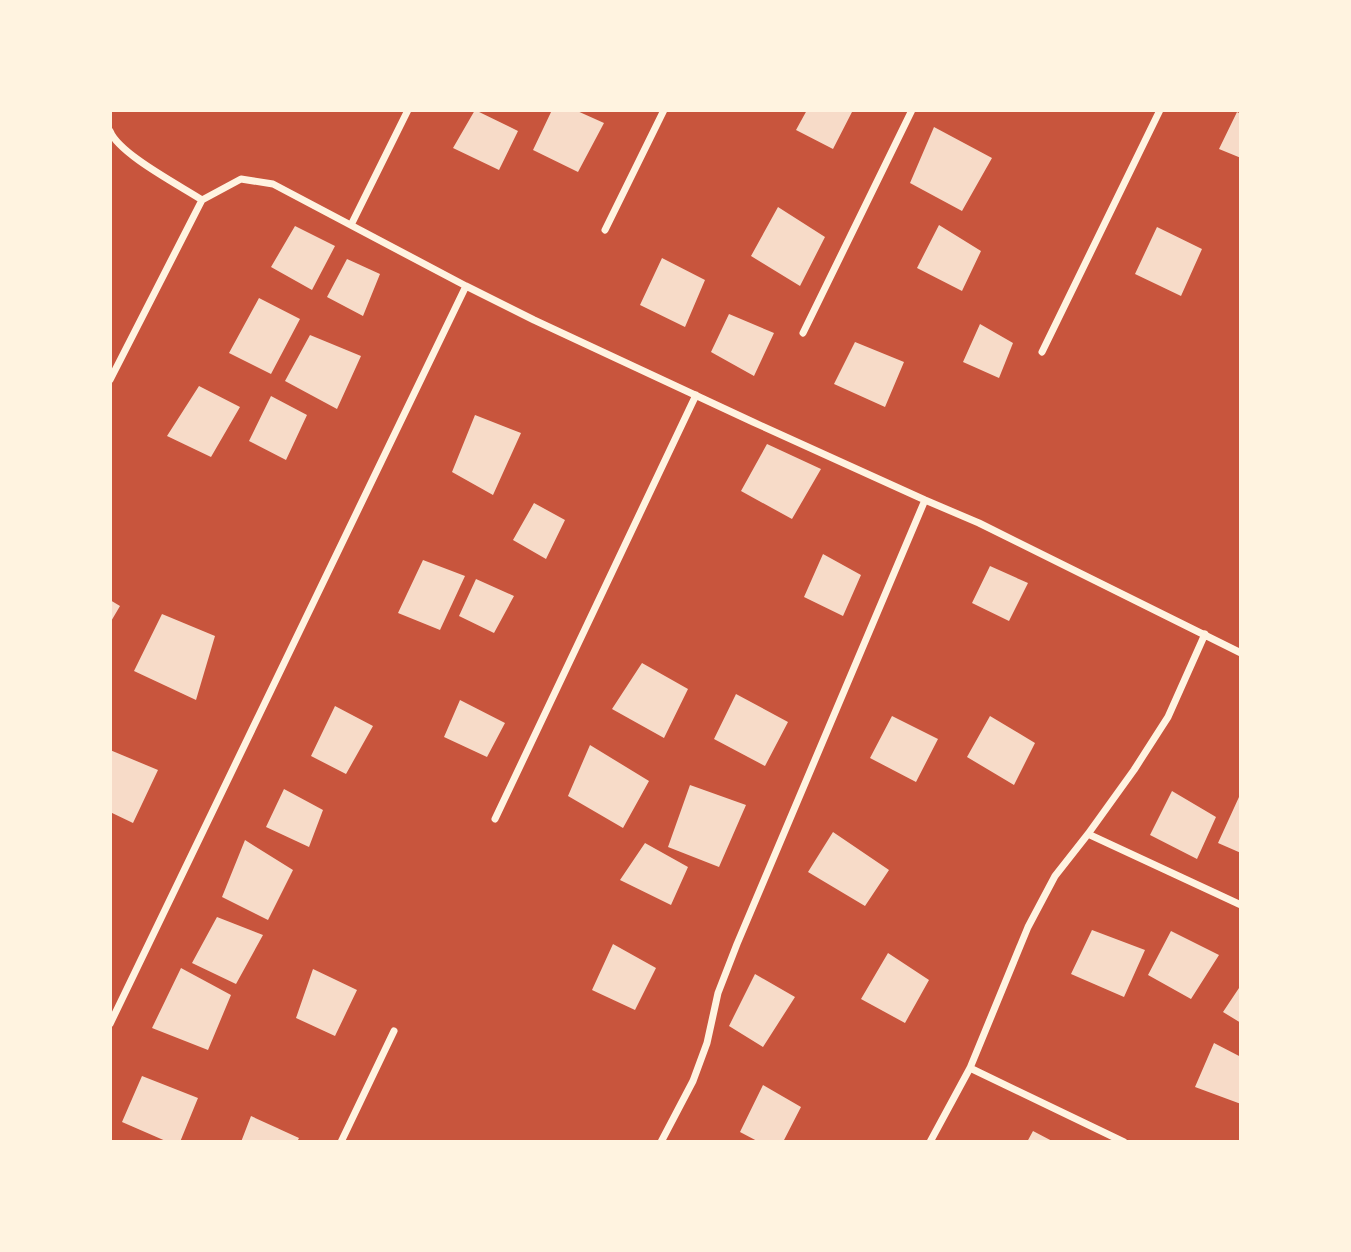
<svg xmlns="http://www.w3.org/2000/svg" width="1351" height="1252" font-family="'Source Serif 4',serif">
<style>
.building{fill:#f7dbc8}
.lines{fill:none;stroke-linecap:round;stroke-linejoin:round}
.minor{stroke:#fff3e0;stroke-width:7}
</style>
<rect width="100%" height="100%" fill="#c8553d"/>
<path class="building" d="M475,110L518,131L499,170L453,148Z
M552,110H575L604,123L578,172L533,150Z
M807,110H853L833,149L796,130Z
M1237,112L1241,114V158L1219,149Z
M934,127L992,158L962,211L910,183Z
M778,207L825,237L800,286L751,256Z
M939,225L981,251L962,291L917,268Z
M295,226L335,246L312,290L271,267Z
M1157,227L1202,249L1181,296L1135,274Z
M662,258L705,280L685,327L640,305Z
M347,259L380,274L363,316L327,297Z
M259,298L300,319L271,374L229,353Z
M729,314L774,333L754,376L711,352Z
M980,324L1013,343L999,378L963,362Z
M310,335L361,356L337,409L285,381Z
M855,342L904,362L885,407L834,384Z
M199,386L240,407L211,457L167,436Z
M271,396L307,415L286,460L249,441Z
M475,415L521,433L493,495L452,472Z
M767,444L821,469L792,519L741,491Z
M534,503L565,520L546,559L513,540Z
M823,554L861,575L843,616L804,597Z
M423,560L465,576L440,630L398,613Z
M990,566L1028,583L1009,621L972,603Z
M476,579L514,596L494,633L459,616Z
M110,600L120,606L110,623Z
M162,614L215,636L196,700L134,671Z
M642,663L688,689L664,738L612,709Z
M736,694L788,722L765,766L714,739Z
M460,700L505,723L487,757L444,737Z
M335,706L373,726L346,774L311,756Z
M892,716L938,739L916,782L870,758Z
M990,716L1035,743L1014,785L967,757Z
M590,745L649,781L623,828L568,796Z
M110,750L158,770L133,823L110,812Z
M690,785L746,805L719,867L668,847Z
M284,789L323,810L309,847L266,827Z
M1172,791L1216,817L1197,859L1150,835Z
M1239,797L1241,798V853L1218,843Z
M833,832L889,870L865,906L808,872Z
M245,840L293,870L268,920L222,897Z
M645,843L688,867L671,905L620,880Z
M217,917L263,935L236,984L192,963Z
M1092,930L1145,950L1124,997L1071,974Z
M1171,931L1219,955L1191,999L1148,975Z
M613,944L656,968L635,1010L592,990Z
M888,953L929,980L905,1023L861,999Z
M181,968L231,995L208,1050L152,1028Z
M313,969L357,990L335,1036L296,1018Z
M755,974L795,997L763,1047L729,1026Z
M1241,985V1023L1223,1012Z
M1214,1043L1241,1057V1104L1195,1087Z
M142,1076L198,1098L180,1142H168L122,1122Z
M763,1085L801,1107L783,1142H759L740,1132Z
M251,1116L299,1138L297,1142H241Z
M1033,1131L1054,1142H1027Z"/>
<g class="lines">
<path class="minor" d="M110,131C119,154 179,185 202,200L241,179L273,184L466,286L534,320L753,422L925,500L979,523L1241,653
M351,225L408,110
M605,230L664,110
M803,333L912,110
M1042,352L1160,110
M110,380L202,200
M495,819L696,395
M1088,834L1241,905
M110,1024L466,286
M970,1068L1124,1142
M341,1142L394,1031
M661,1142L693,1081L707,1043L718,993L737,944L925,500
M930,1142L970,1068L1028,927L1055,876L1088,834L1134,770L1168,717L1205,634"/>
</g>
<rect width="1351" height="1252" fill="none" stroke="#fff3e0" stroke-width="224"/>
</svg>
